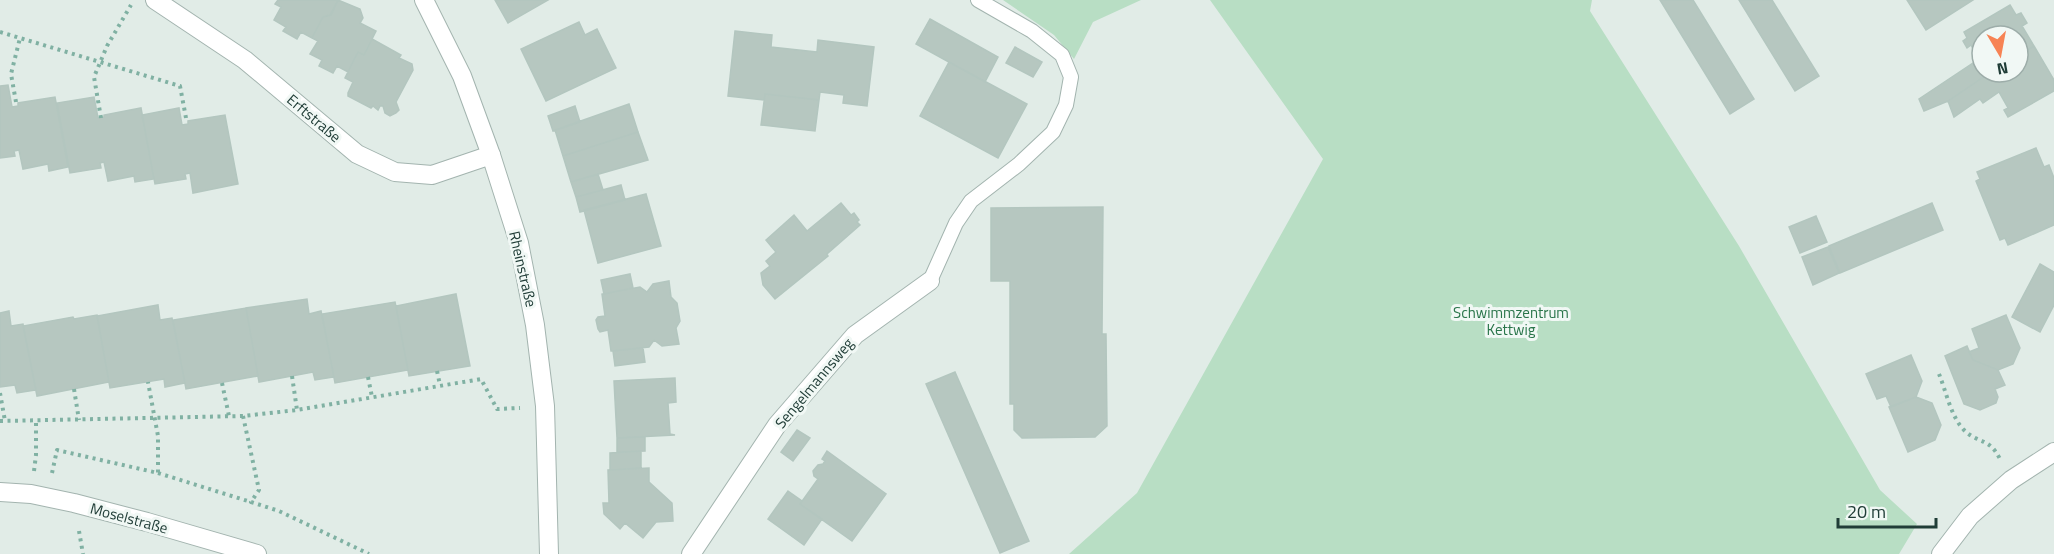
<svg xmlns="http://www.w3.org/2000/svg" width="2054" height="554" font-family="'Titillium Web',sans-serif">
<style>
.green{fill:#b8dec4}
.building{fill:#b6c7c0;stroke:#b3c6bf;stroke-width:1.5}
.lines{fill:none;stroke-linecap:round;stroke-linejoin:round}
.service-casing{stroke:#a3b4af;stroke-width:16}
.minor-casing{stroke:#a3b4af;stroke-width:20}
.tertiary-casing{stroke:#a3b4af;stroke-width:20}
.path{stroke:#80b1a3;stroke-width:4;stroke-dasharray:3 4.5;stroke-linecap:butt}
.service{stroke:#fff;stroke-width:14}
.minor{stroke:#fff;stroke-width:18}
.tertiary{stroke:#fff;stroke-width:18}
.labels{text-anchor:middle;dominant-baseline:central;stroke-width:6;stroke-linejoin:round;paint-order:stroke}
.street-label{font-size:15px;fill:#203d37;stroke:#f1f8f5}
.park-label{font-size:15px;fill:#29754a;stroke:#f1f8f5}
</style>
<rect width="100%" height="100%" fill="#e1ece7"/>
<path class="green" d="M1003,0H1141L1093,22L1074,59L1054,35Z
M1210,0H1592L1590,11L1739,246L1880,490L1917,524L1899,554H1069L1137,493L1323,159Z"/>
<path class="building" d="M278,0H338L331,15L323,17L312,38L301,32L297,39L283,31L286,27L274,20L281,7L275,4Z
M338,0L360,9L363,18L360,23L376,31L364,55L358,52L348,72L337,66L333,73L319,66L322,60L310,54L318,41L312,38L323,17L330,15Z
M495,0H548L508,23Z
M1660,0H1693L1754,99L1730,114Z
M1739,0H1772L1819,76L1795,91Z
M1907,0H1973L1926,30Z
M2010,5L2016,15L2021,13L2027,23L2022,26L2034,46L2018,56V36H1982V64L1971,45L1967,48L1963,41L1967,38L1964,32Z
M930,19L998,57L985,82L916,44Z
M579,22L585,35L597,29L616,68L546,101L521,49Z
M735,31L772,35L771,47L817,52L818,40L874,47L867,106L843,103L844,95L820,92L819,100L765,94L764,100L728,96Z
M372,39L401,55L399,58L412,64L413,70L396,102L399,110L396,113L390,116L385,113L383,106H380L378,110L373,106L371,108L348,96V93L353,82L345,78L358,52L364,55Z
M2034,46L2054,80V91L2008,117L2004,110L2008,108L1999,92L1983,103L1980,99L1954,117L1948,101L1991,72H2018V56Z
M1015,47L1042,62L1033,77L1006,63Z
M1979,59L1982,64V72L1988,74L1948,101L1924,111L1919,99Z
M949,62L1027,104L998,158L920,116Z
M8,85L12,107L18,106V103L55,97L68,167L49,171L48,164L23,169L19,150L14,151L15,156L0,158V86Z
M765,94L819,100L815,131L761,125Z
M94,97L98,118L104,117V115L141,108L154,179L135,182L134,176L108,181L104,162L100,163L101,168L70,173L57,103Z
M629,104L638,132L563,156L555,130Z
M575,106L580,122L553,131L548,116Z
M179,108L182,125L188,124V121L225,115L238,184L193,193L190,173L185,174L186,179L155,184L142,115Z
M638,132L648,160L571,182L563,156Z
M2036,148L2044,167L2049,165L2054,178V225L2008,245L2005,238L2000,240L1976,181L1980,179L1977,172Z
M598,174L603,190L576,197L571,182Z
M621,185L625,200L580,212L576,197Z
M646,194L661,246L598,263L584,210Z
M841,203L851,215L854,213L859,220L857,222L860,225L827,254L828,256L775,299L763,285L761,273L770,266L766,261L776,252L766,240L794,215L807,231Z
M1932,203L1943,230L1840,273L1829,246Z
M1103,207L1102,334H1106L1107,426L1095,437L1022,438L1014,430V404H1010V281H991V208Z
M1816,216L1827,242L1800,253L1789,227Z
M1828,247L1839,273L1813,285L1802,257Z
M2040,264L2054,272V305L2040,332L2012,317Z
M630,274L633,288L604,294L601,280Z
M669,281L671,297L677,303L680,321L676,328L679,344L662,346L654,340L649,347L611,351L608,330L600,332L598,329L596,320L598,317L605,316L602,294L640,287L647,292L653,284Z
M456,294L470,366L409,376L396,306Z
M307,299L309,314L321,311L334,377L315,380L313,372L259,382L246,308Z
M395,302L408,370L335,383L322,314Z
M158,305L160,320L172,318L185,383L165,387L164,379L110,388L97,316Z
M246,308L258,376L186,389L173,320Z
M9,311L11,326L23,324L36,390L17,393L15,385L0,387V313Z
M97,315L109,382L37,396L23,326L73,317L74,319Z
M2006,315L2020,348L2013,364L1998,370L1973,360L1969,352L1979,348L1972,329Z
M1967,346L1973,360L1998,370L2005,385L1995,389L1998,397L1996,403L1980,410L1964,404L1945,356Z
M643,348L645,362L615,366L613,351Z
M1911,355L1922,381L1916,397L1891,407L1886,396L1877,399L1866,374Z
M955,372L1029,541L1000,553L926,384Z
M675,378L676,402L668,403L670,434L675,435L617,438L614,381Z
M1916,397L1932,403L1941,425L1935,440L1908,452L1889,407Z
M797,430L810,438L793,461L781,452Z
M645,437V451L617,452V438Z
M641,451V468L610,470V453Z
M827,451L886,494L852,541L800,504L818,479L814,476L813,471L818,465L823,464L825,461L822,459Z
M649,468V482L672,503L673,521L656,522L643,538L625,523L620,529L604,514L603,503H609L608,470Z
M788,491L802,501L800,504L822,519L804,545L768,519Z"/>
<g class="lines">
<g class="service-casing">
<path id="service" d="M930,281L956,223L971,201L1019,164L1053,132L1066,105L1071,77L1062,55L1032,31L978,0"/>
</g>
<g class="minor-casing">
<path id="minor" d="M155,0L245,60L357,154L395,172L432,175L491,155
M0,492L31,494L74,503L147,522L257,554
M691,554L777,425L855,335L930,281"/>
</g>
<g class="tertiary-casing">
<path id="tertiary" d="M424,0L462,76L491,155L519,243L535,325L545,406L549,554
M1941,554L1970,516L2011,480L2054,452"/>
</g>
<path class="path" d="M0,32L180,86L186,118
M16,102L11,74L20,38
M101,118L94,77L107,46L131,5
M437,371L440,385
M1939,374C1946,391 1951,417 1964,430C1978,444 1989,437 2000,459
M292,376L297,410
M368,377L372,397
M222,383L229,416
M74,389L79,420
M0,393L5,421
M243,416L259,490L251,502L279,511L369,554
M0,421L243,416L297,410L481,379L497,409L520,408
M34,471L36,455V421
M52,473L57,450L158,473V436L148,382
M158,473L251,502
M79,531L83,554"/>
<use href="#service" class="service"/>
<use href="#minor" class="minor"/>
<use href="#tertiary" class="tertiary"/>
</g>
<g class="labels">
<g class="street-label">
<text transform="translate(314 118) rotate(40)">Erftstraße</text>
<text transform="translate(523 269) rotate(77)">Rheinstraße</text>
<text transform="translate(814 383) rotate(-50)">Sengelmannsweg</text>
<text transform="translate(129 518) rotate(15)">Moselstraße</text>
</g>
<g class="park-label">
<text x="1511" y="312">Schwimmzentrum<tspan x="1511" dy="17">Kettwig</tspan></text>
</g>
</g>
<g transform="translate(2000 54) rotate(170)"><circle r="28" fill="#f1f8f5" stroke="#9dada9" stroke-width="1.5"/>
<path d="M0-4.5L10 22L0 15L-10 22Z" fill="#f78354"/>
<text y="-9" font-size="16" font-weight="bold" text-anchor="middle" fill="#203d37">N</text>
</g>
<path d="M1838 518v9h98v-9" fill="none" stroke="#203d37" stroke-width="3"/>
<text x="1847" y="518" font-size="18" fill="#203d37" stroke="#f1f8f5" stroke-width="4.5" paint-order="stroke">20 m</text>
</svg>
